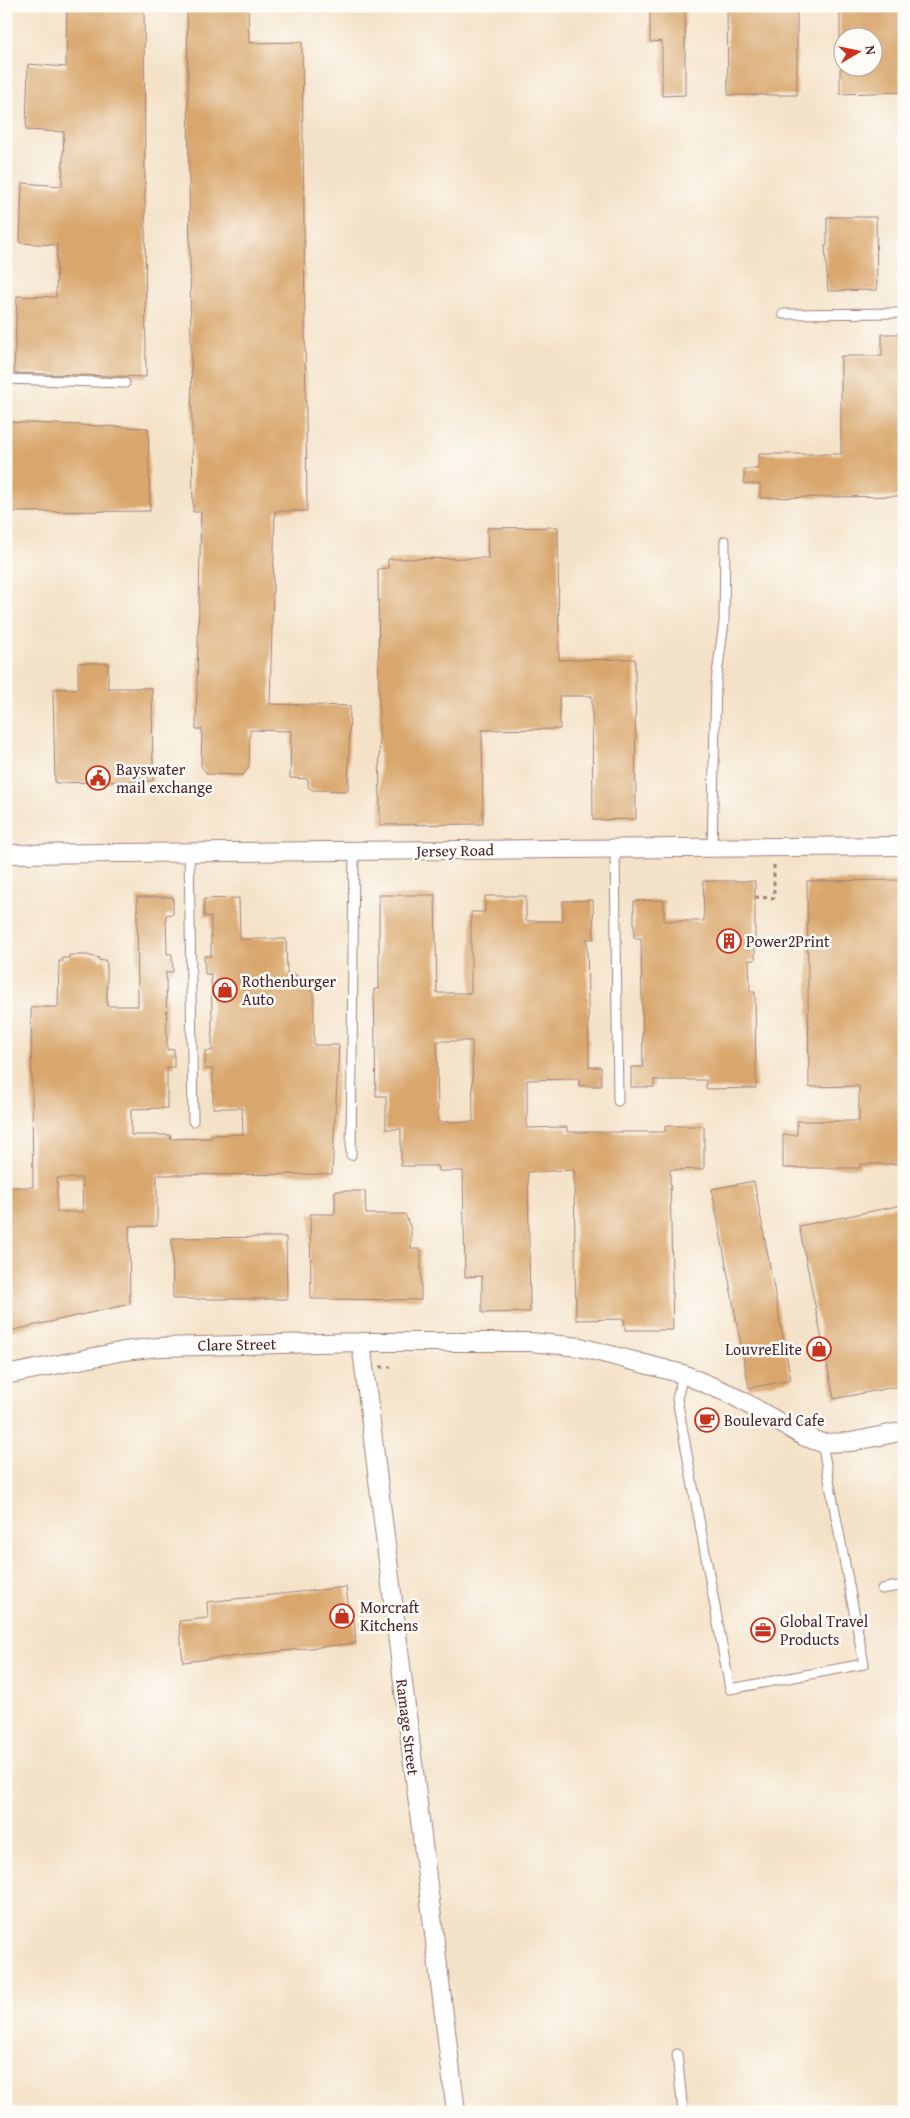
<svg xmlns="http://www.w3.org/2000/svg" width="910" height="2118" font-family="'Gentium Book Plus',serif">
<style>
.building{fill:#d9a76d;fill-rule:evenodd}
.lines{fill:none;stroke-linecap:round;stroke-linejoin:round}
.lane-casing{stroke:#9f807a;stroke-width:11}
.street-casing{stroke:#9f807a;stroke-width:20}
.path{stroke:#9f807a;stroke-width:3;stroke-dasharray:4 4;stroke-linecap:butt}
.lane{stroke:#fff;stroke-width:9}
.street{stroke:#fff;stroke-width:18}
.labels{text-anchor:middle;dominant-baseline:central;stroke-width:5;stroke-linejoin:round;paint-order:stroke}
.poi-label{font-size:16px;fill:#4a1f2b;stroke:#fdfcf7;text-anchor:start}
.street-label{font-size:16px;fill:#4a1f2b;stroke:#fdfcf7}
</style>
<rect width="100%" height="100%" fill="#fdfcf7"/>
<filter id="ink" filterUnits="userSpaceOnUse"><feTurbulence type="fractalNoise" baseFrequency=".02" numOctaves="2"/><feDisplacementMap in="SourceGraphic" scale="10" xChannelSelector="R" yChannelSelector="G"/><feConvolveMatrix kernelMatrix="1 2 1 2 8 2 1 2 1" color-interpolation-filters="sRGB"/></filter>
<filter id="wash" filterUnits="userSpaceOnUse"><feTurbulence type="fractalNoise" baseFrequency=".0096" numOctaves="4" result="noise"/><feDisplacementMap in="SourceGraphic" scale="20" xChannelSelector="R" yChannelSelector="G"/><feGaussianBlur stdDeviation="1.12" result="paint"/><feColorMatrix in="noise" values="0 0 0 0 0 0 0 0 0 0 0 0 0 0 0 0 0 1.4 0 .05"/><feComposite in="paint" operator="in"/></filter>
<g filter="url(#wash)">
<rect width="100%" height="100%" fill="#f4e2c8"/>
<g id="blocks">
<path class="building" d="M67,6H144L146,377L14,373L17,296L56,297L57,245L20,243L22,183L62,186L64,132L26,130L28,64L66,67Z
M187,6H248L249,43L302,42L307,511H275L270,704L350,706L348,791L312,790L308,787V779L290,778L291,731L250,730L249,767L243,775L207,774L201,766L202,729H196L201,512H193Z
M650,6H685V95L662,96V41L650,42Z
M727,6H797V95H728Z
M840,6H904V92L840,94V68H872V38H840Z
M827,217H876L877,290L828,291L825,246H827Z
M882,334H904V496L760,498V484H744V469H759V454H841V356H882Z
M6,422L148,428L150,511L6,512Z
M558,527L559,660L635,659L636,819L593,820L592,696H559L560,729L482,730L483,824L380,825L378,569L388,568V559L488,558L487,528Z
M78,663H108V688H152L153,781L55,783L53,689H78Z
M904,880V1164H860V1168H783V1135H797V1121H859V1086L809,1087L807,881Z
M703,881H755V960H749L750,992H755L756,1088L706,1089V1080H654V1087H631V1067H643L641,938H634V901L664,900V921H704Z
M379,895H435L437,993H471V912H485V896H526V921H563V901L593,900L594,939H587L589,1067H601V1086H579V1079L527,1080V1128L567,1127V1132H665V1126H704V1169L670,1170L673,1330H625L624,1319L576,1320L574,1170L528,1172L530,1312L482,1313V1276L465,1277L463,1171H439L438,1166H401V1129H386V1096H376L374,989H379ZM437,1041H472L473,1122H438Z
M137,897H173V914L166,915L167,954H172L173,972H166L167,1050L174,1049V1067H167V1108L131,1109V1135H171L170,1139L211,1138V1135L243,1134L242,1108H213V1069H205V1051H212V1012L211,974H205L204,956H211V917L204,916V899L239,898L240,939H286L287,974H295L314,994V1045H339L332,1174L157,1175V1226H129L130,1304L9,1331L6,1187H33L31,1007H58L59,961H63L62,958H69V955H86L99,958V961L105,960L107,964V1006H138ZM57,1178H82L83,1212H57Z
M754,1181L791,1380L749,1388L712,1189Z
M335,1191H365L366,1214H405L411,1229V1249H421V1300L311,1299L310,1214H335Z
M902,1205L904,1385L834,1399L799,1226Z
M286,1237L287,1299H173L172,1238Z
M346,1587L350,1621L354,1620L356,1643L183,1662L179,1621L208,1618L207,1602Z"/>
</g>
</g>
<g filter="url(#ink)">
<use href="#blocks" fill-opacity="0" stroke="#9f807a" stroke-width="1"/>
<g class="lines">
<g class="lane-casing">
<path id="lane" d="M783,314L904,313
M6,379L125,383
M712,847L716,682L724,622L725,541
M615,848L618,1101
M189,852L193,1121
M351,1155L354,851
M683,1374L677,1399L730,1689L864,1664L822,1443
M882,1589L904,1585
M677,2054L683,2112"/>
</g>
<g class="street-casing">
<path id="street" d="M6,854L904,846
M361,1342L456,2112
M6,1375L124,1351L159,1347L361,1342H530L580,1347L683,1374L732,1395L803,1436L822,1443L851,1442L904,1431"/>
</g>
<path class="path" d="M755,897L774,898V862
M380,1367H391"/>
<use href="#lane" class="lane"/>
<use href="#street" class="street"/>
</g>
</g>
<defs>
<g id="civic-ring" transform="scale(1.25)"><circle r="9.5" fill="#fdfcf7" stroke="#c8321e" stroke-width="1.5"/><path d="M-.6-6.5H3V-4.5H.6V-3L4-1V1h2V6H-6V1h2V-1L-.6-3ZM-1.2 2.5V6h2.4V2.5Z" fill="#c8321e"/></g>
<g id="building-ring" transform="scale(1.25)"><circle r="9.5" fill="#fdfcf7" stroke="#c8321e" stroke-width="1.5"/><path d="M-4-6H4V6H1V3H-1V6H-4ZM-2.5-4.3h1.7v1.8h-1.7ZM.8-4.3h1.7v1.8H.8ZM-2.5-1h1.7V.8h-1.7ZM.8-1h1.7V.8H.8Z" fill="#c8321e"/></g>
<g id="shop-ring" transform="scale(1.25)"><circle r="9.5" fill="#fdfcf7" stroke="#c8321e" stroke-width="1.5"/><path d="M-5-2.5h2.3a2.7 3.5 0 0 1 5.4 0H5L5.5 6h-11ZM-1.5-2.5h3a1.5 2.3 0 0 0-3 0Z" fill="#c8321e"/></g>
<g id="cafe-ring" transform="scale(1.25)"><circle r="9.5" fill="#fdfcf7" stroke="#c8321e" stroke-width="1.5"/><path d="M-5.5-4.5H6V0H3Q3 3.5 0 3.5H-2.5Q-5.5 3.5-5.5 0ZM3-3.2v2h1.7v-2ZM-6 4.5H4V6H-6Z" fill="#c8321e"/></g>
<g id="office-ring" transform="scale(1.25)"><circle r="9.5" fill="#fdfcf7" stroke="#c8321e" stroke-width="1.5"/><path d="M-6-3h4V-5.5h4V-3h4V5H-6ZM-1-4.5V-3h2v-1.5ZM-6 0V1H6V0Z" fill="#c8321e"/></g>
</defs>
<g fill-rule="evenodd">
<use href="#civic-ring" x="98" y="778"/>
<use href="#building-ring" x="729" y="941"/>
<use href="#shop-ring" x="225" y="990"/>
<use href="#shop-ring" x="819" y="1349"/>
<use href="#cafe-ring" x="707" y="1420"/>
<use href="#shop-ring" x="342" y="1616"/>
<use href="#office-ring" x="763" y="1630"/>
</g>
<g class="labels">
<g class="poi-label">
<text x="116" y="769">Bayswater<tspan x="116" dy="18">mail exchange</tspan></text>
<text x="746" y="941">Power2Print</text>
<text x="242" y="981">Rothenburger<tspan x="242" dy="18">Auto</tspan></text>
<text x="802" y="1349" text-anchor="end">LouvreElite</text>
<text x="724" y="1420">Boulevard Cafe</text>
<text x="360" y="1607">Morcraft<tspan x="360" dy="18">Kitchens</tspan></text>
<text x="780" y="1621">Global Travel<tspan x="780" dy="18">Products</tspan></text>
</g>
<g class="street-label">
<text transform="translate(455 850) rotate(-1)">Jersey Road</text>
<text transform="translate(237 1344) rotate(-1)">Clare Street</text>
<text transform="translate(408 1727) rotate(83)">Ramage Street</text>
</g>
</g>
<rect width="910" height="2118" fill="none" stroke="#fdfcf7" stroke-width="25"/>
<g transform="translate(858 52) rotate(81)"><circle r="24" fill="#fdfcf7" stroke="#b5a4a5"/>
<path d="M0-4L9 19L0 12L-9 19Z" fill="#c8321e"/>
<text y="-8" font-size="14" font-weight="bold" text-anchor="middle" fill="#4a1f2b">N</text>
</g>
</svg>
